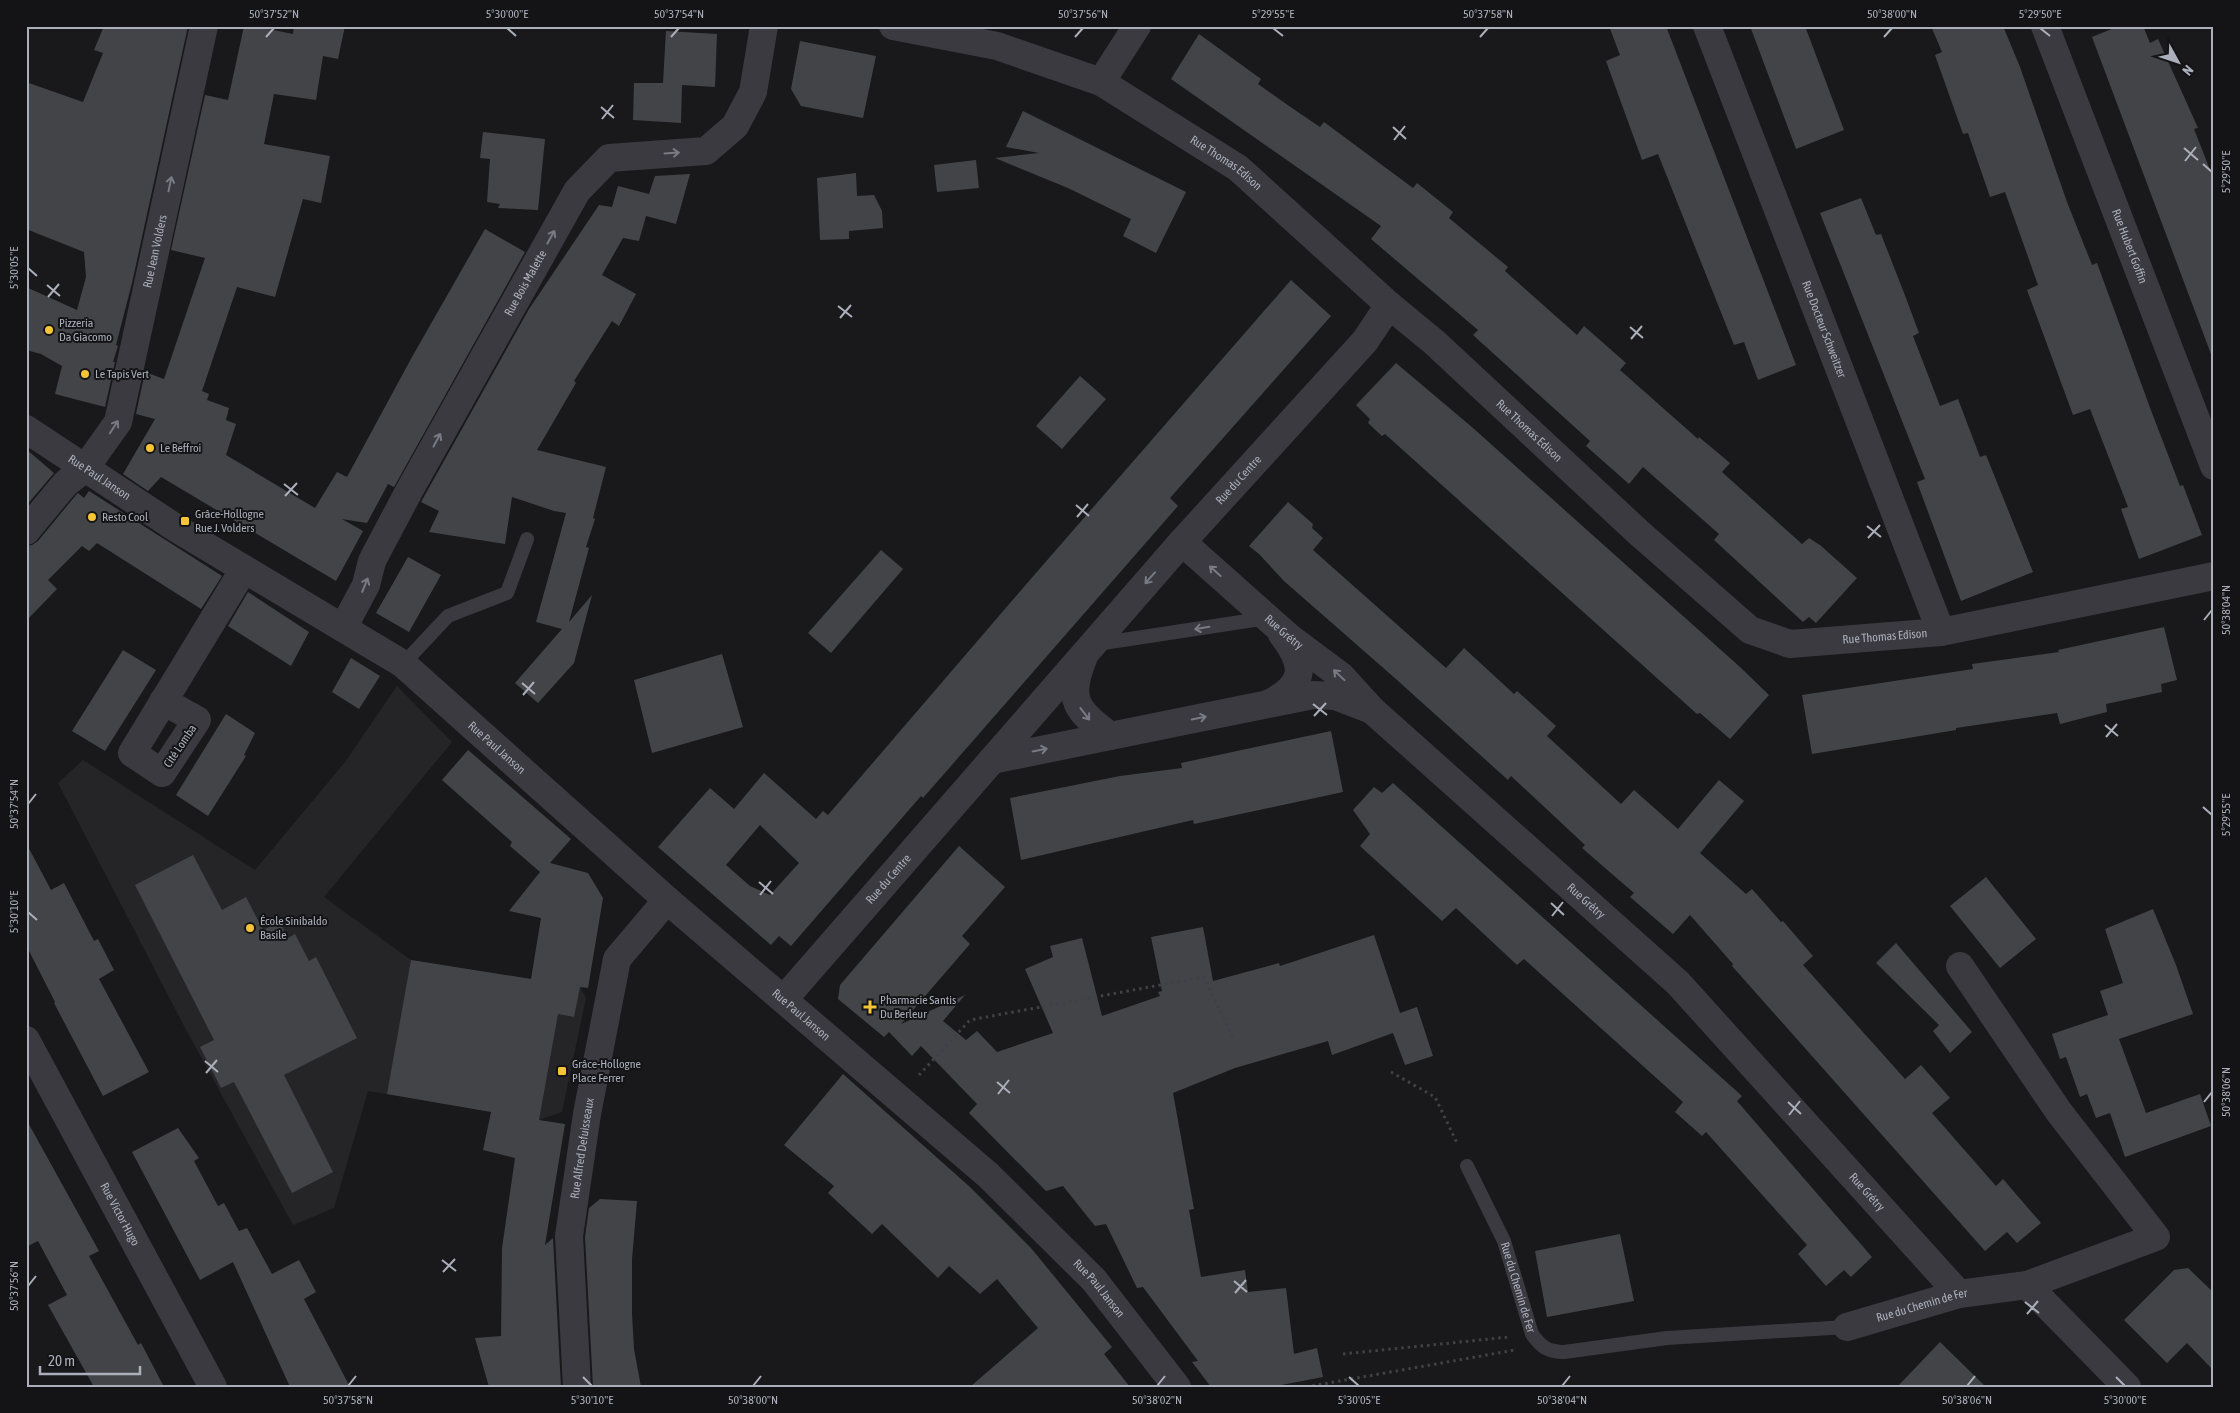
<svg xmlns="http://www.w3.org/2000/svg" width="2240" height="1413" font-family="'Asap Condensed',sans-serif">
<style>
.built{fill:#252528}
.building{fill:#434448;fill-rule:evenodd}
.lines{fill:none;stroke-linecap:round;stroke-linejoin:round}
.path{stroke:#404147;stroke-width:3;stroke-dasharray:2.5 4;stroke-linecap:butt}
.service{stroke:#3a3a40;stroke-width:14}
.minor{stroke:#3a3a40;stroke-width:28}
.tertiary{stroke:#3a3a40;stroke-width:28}
.oneway{stroke:#787a84}
.ticks{fill:none;stroke:#abafbb;stroke-width:2}
.poi-dot{fill:#f5c437;stroke:#141416;stroke-width:2}
.labels{text-anchor:middle;dominant-baseline:central;stroke-width:4;stroke-linejoin:round;paint-order:stroke}
.street-label{font-size:12px;fill:#abafbb;stroke:#141416}
.poi-label{font-size:12px;fill:#abafbb;stroke:#141416;text-anchor:start}
.neatline{fill:none;stroke:#abafbb;stroke-width:2}
.ticks-label{font-size:12px;text-anchor:middle;fill:#abafbb}
</style>
<rect width="100%" height="100%" fill="#19191b"/>
<path class="built" d="M397,686L452,742L324,897L411,960L580,987L586,998L562,1112L539,1120L368,1091L334,1208L293,1225L184,1026L58,783L83,760L255,870L345,762Z"/>
<path class="building" d="M104,26H188L132,283L116,345L118,346L113,362H115L105,407L55,394L62,366L41,354L26,350V287L77,310L86,277L84,252L26,229V82L83,102L103,53L94,50Z
M244,26H254L293,34L294,26H345L338,59L323,56L316,100L274,94L264,144L330,156L321,203L303,199L275,297L237,287L202,391L209,394L207,400L229,408L226,420L236,424L226,455L315,508L337,472L347,477L412,357L485,229L525,252L394,487L388,484L367,523L342,519L363,531L336,581L161,477L148,491L123,474L155,419L136,414L145,372L164,379L205,258L171,250L205,95L228,100Z
M1609,26H1666L1796,365L1758,380L1744,342L1734,345L1658,154L1642,160L1606,61L1620,55Z
M1750,26H1805L1844,130L1796,149Z
M1931,26H2003L2020,67L2067,202L2092,265L2097,263L2152,413L2180,486L2183,485L2202,535L2139,559L2121,509L2128,507L2090,409L2073,415L2027,290L2038,285L2005,192L1990,197L1968,133L1963,134L1935,55L1942,52Z
M2119,26H2143L2150,43L2158,39L2198,128L2194,129L2214,180V354H2211L2092,37Z
M666,31L717,34L715,87L682,85L681,123L633,120L634,83H663Z
M1199,34L1261,79L1258,84L1289,106L1320,127L1324,122L1413,188L1417,183L1453,212L1449,218L1508,267L1505,271L1577,335L1584,326L1626,363L1620,370L1698,439L1699,437L1730,463L1722,472L1802,544L1809,538L1820,545L1857,578L1816,623L1809,617L1803,622L1714,540L1719,534L1643,467L1629,484L1586,446L1590,441L1473,335L1478,330L1371,239L1381,226L1171,79Z
M800,41L876,56L863,118L801,106L791,89Z
M1023,111L1186,192L1156,253L1123,236L1131,219L1068,188L995,158L1039,153L1006,147Z
M483,132L545,139L538,210L498,208L500,204L487,202L490,159L480,158Z
M976,160L979,188L937,192L934,165Z
M856,173L857,196L874,195L882,211L883,228L849,231V239L820,240L817,178Z
M690,174L676,224L646,216L639,241L623,238L602,275L636,294L619,326L612,321L574,381L576,383L537,450L606,467L593,518L595,519L586,547L589,548L569,622L592,595L574,663L538,703L515,683L562,629L536,622L566,513L554,511L512,497L505,544L429,532L439,511L421,502L529,309L599,205L612,207L618,186L649,194L655,176Z
M1861,198L1876,235L1881,234L1906,298L1919,333L1913,336L1940,406L1958,399L1980,457L1986,455L2033,572L1961,601L1917,482L1925,479L1820,213Z
M1291,280L1331,316L1170,498L1178,506L923,798L921,796L791,946L779,936L771,945L658,847L710,788L734,809L764,773L816,819L823,811L828,815L1029,581ZM760,825L799,863L770,895L750,886L726,865Z
M1396,363L1473,428L1740,667L1769,695L1730,739L1700,713L1697,714L1385,434L1382,436L1368,423L1370,419L1356,405Z
M1080,376L1106,399L1062,449L1036,426Z
M26,449L54,473L26,506Z
M89,491L222,576L201,609L97,543L89,551L82,546L48,580L57,589L26,621V546L32,545L38,541L76,495L78,493L84,498Z
M1288,502L1313,524L1312,528L1323,538L1313,550L1446,668L1464,648L1514,694L1517,691L1556,726L1547,736L1621,804L1634,790L1678,829L1719,780L1744,801L1700,853L1746,894L1752,889L1781,922L1783,921L1813,956L1803,965L1905,1079L1921,1065L1950,1098L1932,1113L1996,1186L2003,1179L2041,1223L2017,1243L2007,1232L1985,1251L1732,966L1733,964L1690,915L1673,934L1630,897L1634,893L1582,848L1585,845L1511,776L1508,780L1397,680L1284,581L1259,554L1249,546Z
M881,550L903,569L831,653L808,633Z
M408,557L441,575L409,632L376,613Z
M248,592L309,632L291,666L228,626Z
M2164,627L2177,680L2161,684L2162,692L2106,704L2107,712L2060,724L2057,713L1956,728V730L1812,754L1802,695L1973,669L1972,664L2059,652L2058,650Z
M123,650L156,670L105,751L72,731Z
M722,654L743,727L652,753L634,680Z
M351,658L380,676L359,709L332,692Z
M226,714L255,733L244,755L246,756L208,816L176,795Z
M1331,731L1343,792L1194,824L1193,820L1021,860L1010,798L1120,776L1182,768L1181,763Z
M468,750L571,839L550,863L588,873L603,898L588,988L580,987L574,1017L558,1014L539,1120L565,1124L545,1245L553,1238L561,1387H489L475,1338L501,1336L502,1248L515,1158L483,1150L491,1112L387,1094L411,960L531,979L541,918L509,911L540,872L510,846L512,842L442,780Z
M1393,783L1742,1096L1737,1101L1872,1257L1851,1277L1844,1270L1826,1286L1798,1254L1807,1245L1706,1132L1702,1136L1675,1112L1683,1102L1524,959L1517,965L1456,908L1442,921L1360,846L1370,834L1353,810L1374,787L1382,793Z
M26,843L51,890L64,883L94,941L98,939L114,970L99,979L149,1072L103,1096L54,1003L55,1002L26,945Z
M959,846L1005,887L962,936L970,944L901,1024L965,995L943,1021L966,1040L977,1031L997,1052L1053,1033L1025,969L1053,957L1050,946L1082,938L1102,1016L1160,996L1158,992L1162,991L1151,937L1203,927L1213,981L1279,963L1280,966L1374,935L1400,1013L1417,1007L1433,1056L1405,1065L1393,1033L1332,1055L1328,1041L1235,1068L1173,1093L1194,1209L1189,1210L1201,1277L1245,1270L1248,1292L1286,1288L1294,1354L1317,1348L1323,1377L1271,1387H1211L1192,1362L1198,1361L1143,1287L1137,1288L1106,1224L1095,1226L1063,1186L1046,1191L969,1113L977,1104L921,1046L912,1056L889,1032L884,1037L838,999L840,985Z
M193,855L222,910L246,897L263,930L280,922L288,938L295,934L309,961L316,957L357,1038L284,1075L333,1172L292,1193L234,1082L221,1088L200,1047L214,1040L135,885Z
M1986,877L2036,939L2000,968L1950,906Z
M2153,909L2176,965L2193,1014L2119,1039L2146,1113L2200,1094L2211,1126L2125,1157L2110,1113L2096,1118L2087,1094L2080,1097L2066,1057L2060,1059L2052,1034L2108,1015L2100,991L2123,983L2105,929Z
M1896,943L1972,1032L1950,1053L1933,1031L1939,1025L1876,963Z
M843,1074L970,1187L1031,1248L1112,1347L1104,1354L1130,1387H970L1038,1328L997,1279L980,1294L949,1266L938,1278L882,1224L872,1234L828,1193L834,1186L784,1145Z
M26,1119L99,1251L89,1256L138,1345L141,1343L164,1387H94L48,1305L67,1295L38,1241L26,1247Z
M178,1128L199,1158L194,1161L218,1206L224,1203L239,1231L247,1228L272,1274L299,1260L316,1292L304,1299L350,1387H290L233,1262L200,1280L132,1152Z
M600,1199L637,1201L632,1259V1314L634,1349L641,1387H593L585,1237L589,1208Z
M1620,1234L1634,1301L1547,1317L1535,1251Z
M2188,1268L2214,1293V1371L2187,1343L2167,1363L2124,1320L2174,1270Z
M1940,1342L1986,1387H1897Z"/>
<g class="lines">
<path class="path" d="M1391,1072L1435,1097L1458,1145
M919,1075L970,1020L1204,977L1233,1038
M1343,1354L1509,1337
M1306,1387L1515,1350"/>
<g class="service">
<path d="M1097,644L1267,618"/>
<path d="M403,664L448,616L507,593L527,539"/>
<path id="s1" d="M1467,1166L1504,1241L1532,1334C1541,1347 1548,1352 1564,1352L1667,1338L1847,1327"/>
</g>
<g class="minor">
<path id="s2" d="M893,26L997,46L1101,82L1238,168L1389,305L1434,342L1638,532L1750,630L1790,644L1941,632L2214,576"/>
<path id="s3" d="M1707,26L1941,632"/>
<path id="s4" d="M2045,26L2214,466"/>
<path d="M1101,82L1137,26"/>
<path id="s5" d="M26,531L65,484L86,467L118,422L204,26"/>
<path id="s6" d="M1182,542L1290,638L1341,676L1372,710L1678,983L1959,1294"/>
<path id="s7" d="M343,628L366,585L372,561L409,491L577,191L609,158L706,151L735,126L753,92L764,26"/>
<path d="M1083,659C1066,701 1077,710 1110,736"/>
<path d="M163,701L197,720L162,773L132,753L244,569"/>
<path d="M1270,703C1306,684 1306,666 1282,634"/>
<path d="M992,760L1313,695L1335,696L1369,709"/>
<path id="s8" d="M784,999L1182,542L1365,341L1389,305"/>
<path id="s9" d="M26,1040L213,1387"/>
<path d="M2027,1285L2127,1387"/>
<path id="s10" d="M1847,1327L1959,1294L2027,1285L2156,1237L2059,1112L1960,966"/>
<path id="s11" d="M577,1387L569,1236L587,1114L617,959L667,900"/>
</g>
<path class="tertiary" id="s12" d="M26,429L179,530L403,664L667,900L988,1175L1094,1280L1177,1387"/>
</g>
<defs><path id="oneway-shaft" d="M-6 0H5M1.5-3L5.5 0L1.5 3" fill="none" stroke-width="1.6" stroke-linecap="round" stroke-linejoin="round" transform="scale(1.25)"/></defs>
<g class="oneway">
<use href="#oneway-shaft" transform="translate(672 153) rotate(-4)"/>
<use href="#oneway-shaft" transform="translate(170 184) rotate(-78)"/>
<use href="#oneway-shaft" transform="translate(551 237) rotate(-61)"/>
<use href="#oneway-shaft" transform="translate(114 427) rotate(-57)"/>
<use href="#oneway-shaft" transform="translate(437 440) rotate(-62)"/>
<use href="#oneway-shaft" transform="translate(1215 571) rotate(-138)"/>
<use href="#oneway-shaft" transform="translate(1150 578) rotate(131)"/>
<use href="#oneway-shaft" transform="translate(365 585) rotate(-68)"/>
<use href="#oneway-shaft" transform="translate(1202 628) rotate(171)"/>
<use href="#oneway-shaft" transform="translate(1339 675) rotate(-137)"/>
<use href="#oneway-shaft" transform="translate(1085 714) rotate(52)"/>
<use href="#oneway-shaft" transform="translate(1199 718) rotate(-11)"/>
<use href="#oneway-shaft" transform="translate(1040 750) rotate(-12)"/>
</g>
<path class="ticks" d="M507,28L516,36M1273,28L1283,36M2040,28L2050,36M266,37L274,28M671,37L679,28M1075,37L1083,28M1480,37L1488,28M1884,37L1892,28M601,107L614,118M602,119L613,105M1393,127L1406,139M1394,140L1405,126M2184,148L2198,160M2185,161L2196,147M2203,164L2212,172M28,268L37,276M47,285L60,296M48,297L59,284M838,306L852,317M840,318L851,305M1630,327L1643,338M1631,339L1642,326M284,484L298,495M285,496L297,483M1076,505L1089,516M1077,517L1088,504M1867,526L1881,537M1868,538L1880,525M2204,620L2212,610M522,683L535,694M523,695L534,682M1313,704L1327,715M1314,716L1326,703M2105,725L2118,736M2106,737L2117,724M28,804L36,794M2203,807L2212,815M759,882L773,894M760,895L771,881M1551,903L1564,915M28,912L37,920M1552,916L1563,902M205,1061L218,1072M206,1073L217,1060M997,1082L1010,1093M998,1094L1009,1080M1788,1102L1801,1114M2204,1102L2212,1092M1789,1115L1800,1101M442,1260L456,1271M443,1272L455,1259M1234,1281L1247,1292M28,1286L36,1276M1235,1293L1246,1280M2025,1302L2039,1313M2027,1314L2038,1301M583,1377L592,1386M1349,1377L1359,1386M2116,1377L2125,1386M348,1386L356,1376M753,1386L761,1376M1157,1386L1165,1376M1562,1386L1570,1376M1967,1386L1975,1376"/>
<g class="poi-dot">
<circle cx="49" cy="330" r="5"/>
<circle cx="85" cy="374" r="5"/>
<circle cx="150" cy="448" r="5"/>
<circle cx="92" cy="517" r="5"/>
<rect x="180" y="516" width="10" height="10" rx="2.5"/>
<circle cx="250" cy="928" r="5"/>
<path d="M867.5 999.5h5v5h5v5h-5v5h-5v-5h-5v-5h5z"/>
<rect x="557" y="1066" width="10" height="10" rx="2.5"/>
</g>
<g class="labels">
<g class="street-label">
<text stroke="none"><textPath href="#s2" startOffset="365">Rue Thomas Edison</textPath></text>
<text stroke="none"><textPath href="#s4" startOffset="236">Rue Hubert Goffin</textPath></text>
<text stroke="none"><textPath href="#s5" startOffset="318">Rue Jean Volders</textPath></text>
<text stroke="none"><textPath href="#s7" startOffset="391">Rue Bois Malette</textPath></text>
<text stroke="none"><textPath href="#s3" startOffset="325">Rue Docteur Schweitzer</textPath></text>
<text stroke="none"><textPath href="#s2" startOffset="770">Rue Thomas Edison</textPath></text>
<text stroke="none"><textPath href="#s12" startOffset="88">Rue Paul Janson</textPath></text>
<text stroke="none"><textPath href="#s8" startOffset="690">Rue du Centre</textPath></text>
<text stroke="none"><textPath href="#s6" startOffset="136">Rue Grétry</textPath></text>
<text stroke="none"><textPath href="#s2" startOffset="1205">Rue Thomas Edison</textPath></text>
<text transform="translate(180 746) rotate(-56)">Cité Lomba</text>
<text stroke="none"><textPath href="#s12" startOffset="570">Rue Paul Janson</textPath></text>
<text stroke="none"><textPath href="#s8" startOffset="159">Rue du Centre</textPath></text>
<text stroke="none"><textPath href="#s6" startOffset="541">Rue Grétry</textPath></text>
<text stroke="none"><textPath href="#s12" startOffset="975">Rue Paul Janson</textPath></text>
<text stroke="none"><textPath href="#s11" startOffset="240">Rue Alfred Defuisseaux</textPath></text>
<text stroke="none"><textPath href="#s6" startOffset="946">Rue Grétry</textPath></text>
<text stroke="none"><textPath href="#s9" startOffset="198">Rue Victor Hugo</textPath></text>
<text stroke="none"><textPath href="#s1" startOffset="132">Rue du Chemin de Fer</textPath></text>
<text stroke="none"><textPath href="#s12" startOffset="1380">Rue Paul Janson</textPath></text>
<text stroke="none"><textPath href="#s10" startOffset="78">Rue du Chemin de Fer</textPath></text>
</g>
<g class="poi-label">
<text x="59" y="323">Pizzeria<tspan x="59" dy="14">Da Giacomo</tspan></text>
<text x="95" y="374">Le Tapis Vert</text>
<text x="160" y="448">Le Beffroi</text>
<text x="195" y="514">Grâce-Hollogne<tspan x="195" dy="14">Rue J. Volders</tspan></text>
<text x="102" y="517">Resto Cool</text>
<text x="260" y="921">École Sinibaldo<tspan x="260" dy="14">Basile</tspan></text>
<text x="880" y="1000">Pharmacie Santis<tspan x="880" dy="14">Du Berleur</tspan></text>
<text x="572" y="1064">Grâce-Hollogne<tspan x="572" dy="14">Place Ferrer</tspan></text>
</g>
</g>
<rect width="2240" height="1413" fill="none" stroke="#141416" stroke-width="55"/>
<g transform="translate(2178 62) rotate(130)" stroke="#141416" stroke-width="4" paint-order="stroke">
<path d="M0-4L9 19L0 12L-9 19Z" fill="#abafbb"/>
<text y="-8" font-size="14" font-weight="bold" text-anchor="middle" fill="#abafbb">N</text>
</g>
<path d="M40 1366v8h100v-8" fill="none" stroke="#abafbb" stroke-width="2.5"/>
<text x="48" y="1366" font-size="15" fill="#abafbb" stroke="#141416" stroke-width="4" paint-order="stroke">20 m</text>
<rect x="28" y="28" width="2184" height="1358" class="neatline"/>
<g class="ticks-label">
<text x="274" y="18">50°37'52"N</text>
<text x="507" y="18">5°30'00"E</text>
<text x="679" y="18">50°37'54"N</text>
<text x="1083" y="18">50°37'56"N</text>
<text x="1273" y="18">5°29'55"E</text>
<text x="1488" y="18">50°37'58"N</text>
<text x="1892" y="18">50°38'00"N</text>
<text x="2040" y="18">5°29'50"E</text>
<text transform="translate(2226 172) rotate(-90)" y="4">5°29'50"E</text>
<text transform="translate(14 268) rotate(-90)" y="4">5°30'05"E</text>
<text transform="translate(2226 610) rotate(-90)" y="4">50°38'04"N</text>
<text transform="translate(14 804) rotate(-90)" y="4">50°37'54"N</text>
<text transform="translate(2226 815) rotate(-90)" y="4">5°29'55"E</text>
<text transform="translate(14 912) rotate(-90)" y="4">5°30'10"E</text>
<text transform="translate(2226 1092) rotate(-90)" y="4">50°38'06"N</text>
<text transform="translate(14 1286) rotate(-90)" y="4">50°37'56"N</text>
<text x="348" y="1404">50°37'58"N</text>
<text x="592" y="1404">5°30'10"E</text>
<text x="753" y="1404">50°38'00"N</text>
<text x="1157" y="1404">50°38'02"N</text>
<text x="1359" y="1404">5°30'05"E</text>
<text x="1562" y="1404">50°38'04"N</text>
<text x="1967" y="1404">50°38'06"N</text>
<text x="2125" y="1404">5°30'00"E</text>
</g>
</svg>
